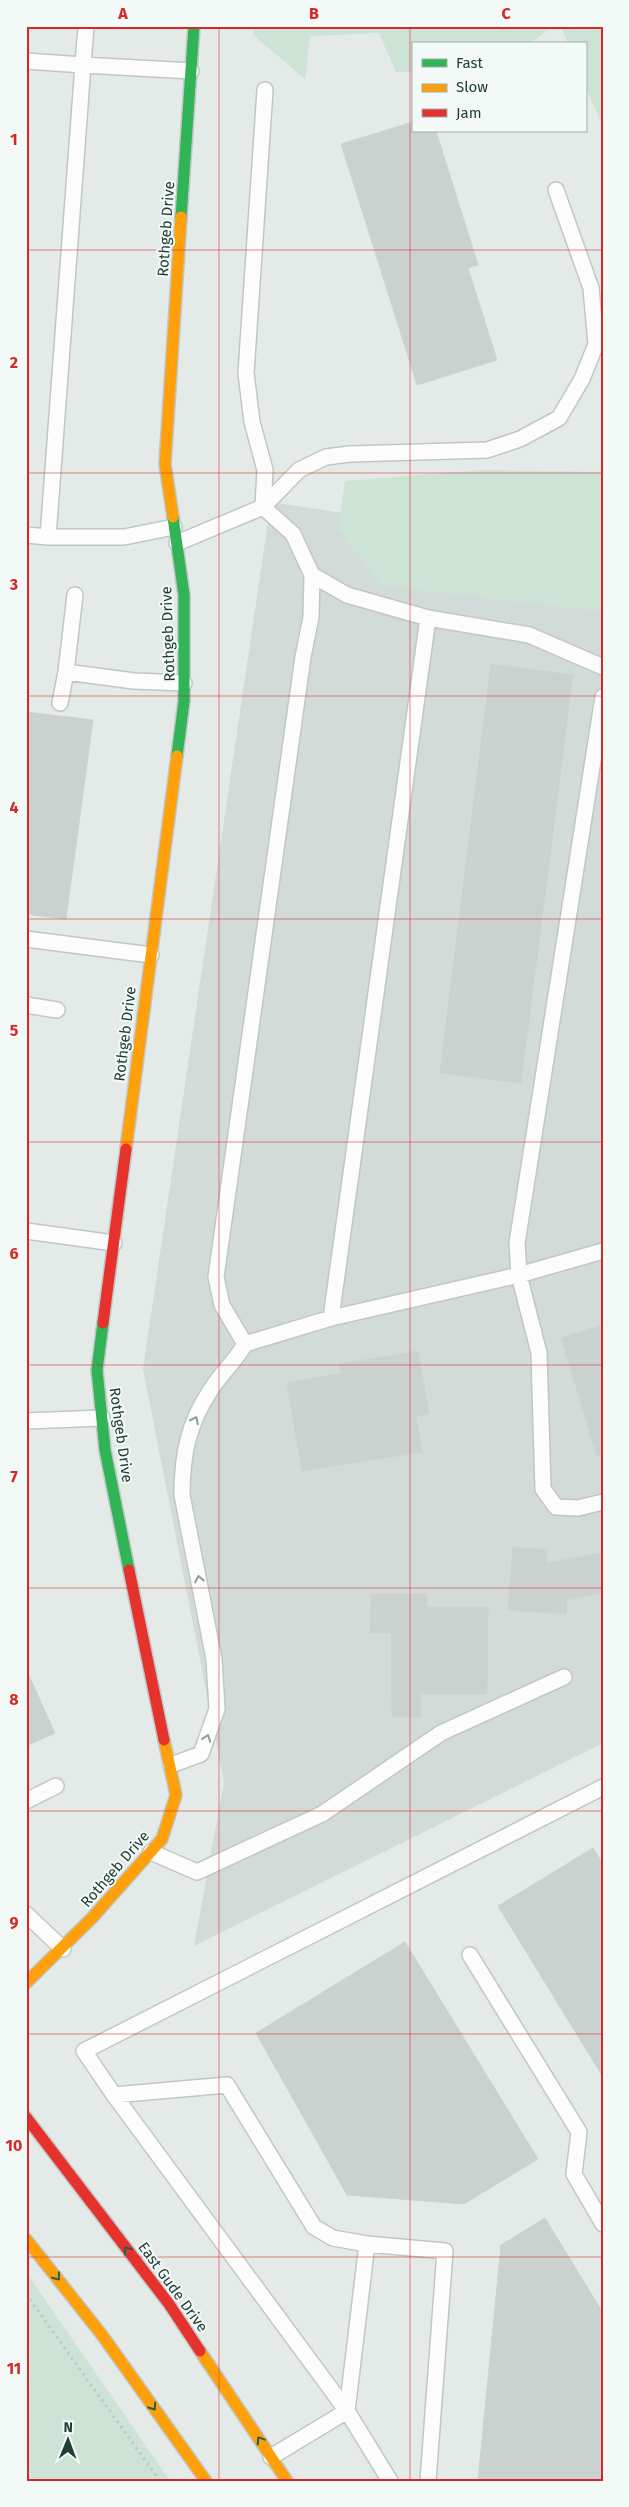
<svg xmlns="http://www.w3.org/2000/svg" width="629" height="2507" font-family="'Fira Sans',sans-serif">
<style>
.built{fill:#d2dbd8}
.green{fill:#cde3d5}
.building{fill:#cbd1cf;stroke:#cdd3d0}
.lines{fill:none;stroke-linecap:round;stroke-linejoin:round}
.lane-casing{stroke:#c1c7c5;stroke-width:18}
.fast-casing{stroke:#c0c7c5;stroke-width:14}
.slow-casing{stroke:#c0c7c5;stroke-width:14}
.jam-casing{stroke:#c0c7c5;stroke-width:14}
.path{stroke:#c1cac8;stroke-width:3;stroke-dasharray:2.5 4;stroke-linecap:butt}
.lane{stroke:#fbfcfb;stroke-width:15}
.fast{stroke:#30b455;stroke-width:11}
.slow{stroke:#ff9f0a;stroke-width:11}
.jam{stroke:#e5322d;stroke-width:11}
.oneway{stroke:#8e9c9a}
.oneway2{stroke:#266141}
.grid{fill:none;stroke:#d62828;stroke-width:1;stroke-opacity:0.55}
.labels{text-anchor:middle;dominant-baseline:central;stroke-width:4;stroke-linejoin:round;paint-order:stroke}
.street-label{font-size:15px;fill:#223d38;stroke:#f2f9f6}
.neatline{fill:none;stroke:#d62828;stroke-width:2}
.grid-label{font-size:16px;text-anchor:middle;font-weight:bold;fill:#d62828}
</style>
<rect width="100%" height="100%" fill="#e4eae7"/>
<path class="built" d="M271,502L603,553V1743L194,1946L224,1782L143,1369Z"/>
<path class="green" d="M255,26H553L529,44H413V72H396L379,33L310,36L305,79L253,35Z
M561,26H603V126L585,85V44H568Z
M482,470L603,472V612L382,586L338,529L345,481Z
M26,2272L170,2481H26Z"/>
<path class="building" d="M413,122V131H436L478,265L468,268L497,360L417,385L341,144Z
M491,664L573,675L521,1083L440,1073Z
M26,712L93,720L66,919L26,914Z
M603,1325V1455L597,1456L561,1338Z
M418,1351L429,1414L416,1416L422,1452L302,1471L287,1383L341,1373L339,1364Z
M513,1547L547,1550L546,1563L603,1553V1593L567,1600L566,1614L508,1610Z
M371,1594H427V1607H488L487,1694H421V1717H392L391,1633H370Z
M26,1669L55,1733L26,1746Z
M593,1848L603,1864V2077L498,1906Z
M405,1942L538,2159L464,2204L347,2195L256,2033Z
M545,2218L603,2313V2481H478L501,2245Z"/>
<g class="lines">
<g class="lane-casing">
<path id="lane" d="M86,26L83,65L191,71
M26,61L83,65L48,537H124L174,527
M265,90L246,373L252,422L265,470L263,507L299,470L326,457L350,454L487,450L520,439L559,418L582,379L596,344L591,288L556,190
M26,535L48,537
M177,543L263,507L293,534L312,575L311,617L303,657L216,1277L222,1305L245,1344
M312,575L347,595L428,618L529,635L603,667
M75,595L66,672L134,681L184,683
M603,697L517,1243L519,1275L539,1353L543,1489L556,1507L578,1508L603,1502
M60,703L66,672
M26,939L151,955
M26,1005L57,1010
M26,1231L114,1243
M331,1318L428,618
M26,1421L102,1418
M171,1765L201,1754L217,1709L214,1659L182,1495C182,1456 188,1424 210,1391C220,1374 235,1362 245,1344L331,1318L519,1275L603,1251
M26,1801L56,1786
M151,1852L197,1872L322,1814L441,1733L564,1677
M26,1914L63,1949
M470,1955L579,2132L574,2174L603,2224
M114,2095L227,2085L314,2227L333,2238L367,2244L347,2411L114,2095L84,2051L603,1787
M367,2244L445,2251L428,2481
M271,2457L347,2411L390,2481"/>
</g>
<g class="fast-casing">
<path id="fast" d="M181,217L194,26
M173,517L184,595V701L177,756
M103,1323L97,1370L105,1450L129,1570"/>
</g>
<g class="slow-casing">
<path id="slow" d="M173,517L165,464L181,217
M126,1149L177,756
M26,1983L92,1918L162,1839L176,1795L164,1740
M26,2239L102,2335L206,2481
M200,2351L287,2481"/>
</g>
<g class="jam-casing">
<path id="jam" d="M103,1323L126,1149
M129,1570L164,1740
M26,2117L169,2304L200,2351"/>
</g>
<path class="path" d="M26,2294L160,2481"/>
<use href="#lane" class="lane"/>
<use href="#fast" class="fast"/>
<use href="#slow" class="slow"/>
<use href="#jam" class="jam"/>
</g>
<defs><path id="oneway-chevron" d="M-2-3.5L2.5 0L-2 3.5" fill="none" stroke-width="1.6" stroke-linecap="round" stroke-linejoin="round" transform="scale(1.25)"/></defs>
<g class="oneway">
<use href="#oneway-chevron" transform="translate(195 1420) rotate(-63)"/>
<use href="#oneway-chevron" transform="translate(199 1579) rotate(-101)"/>
<use href="#oneway-chevron" transform="translate(207 1738) rotate(-70)"/>
</g>
<g class="oneway2">
<use href="#oneway-chevron" transform="translate(127 2250) rotate(-127)"/>
<use href="#oneway-chevron" transform="translate(57 2277) rotate(52)"/>
<use href="#oneway-chevron" transform="translate(153 2407) rotate(55)"/>
<use href="#oneway-chevron" transform="translate(260 2440) rotate(-124)"/>
</g>
<path class="grid" d="M219,26V2481M410,26V2481M26,250H603M26,473H603M26,696H603M26,919H603M26,1142H603M26,1365H603M26,1588H603M26,1811H603M26,2034H603M26,2257H603"/>
<g class="labels">
<g class="street-label">
<text transform="translate(166 229) rotate(-86)">Rothgeb Drive</text>
<text transform="translate(168 634) rotate(-92)">Rothgeb Drive</text>
<text transform="translate(125 1034) rotate(-83)">Rothgeb Drive</text>
<text transform="translate(121 1435) rotate(82)">Rothgeb Drive</text>
<text transform="translate(115 1869) rotate(-49)">Rothgeb Drive</text>
<text transform="translate(173 2287) rotate(54)">East Gude Drive</text>
</g>
</g>
<rect width="629" height="2507" fill="none" stroke="#f2f9f6" stroke-width="55"/>
<rect x="412" y="42" width="175" height="90" fill="#f2f9f6" stroke="#9faeaa"/>
<rect x="422" y="59" width="25" height="8" fill="#30b455" stroke="#9faeaa"/>
<text x="456" y="68" font-size="15" fill="#223d38">Fast</text>
<rect x="422" y="84" width="25" height="8" fill="#ff9f0a" stroke="#9faeaa"/>
<text x="456" y="92" font-size="15" fill="#223d38">Slow</text>
<rect x="422" y="109" width="25" height="8" fill="#e5322d" stroke="#9faeaa"/>
<text x="456" y="118" font-size="15" fill="#223d38">Jam</text>
<g transform="translate(68 2440) rotate(1)" stroke="#f2f9f6" stroke-width="4" paint-order="stroke">
<path d="M0-4L9 19L0 12L-9 19Z" fill="#223d38"/>
<text y="-8" font-size="14" font-weight="bold" text-anchor="middle" fill="#223d38">N</text>
</g>
<rect x="28" y="28" width="574" height="2452" class="neatline"/>
<g class="grid-label">
<text x="123" y="19">A</text>
<text x="314" y="19">B</text>
<text x="506" y="19">C</text>
<text x="14" y="145">1</text>
<text x="14" y="368">2</text>
<text x="14" y="590">3</text>
<text x="14" y="813">4</text>
<text x="14" y="1036">5</text>
<text x="14" y="1259">6</text>
<text x="14" y="1482">7</text>
<text x="14" y="1705">8</text>
<text x="14" y="1928">9</text>
<text x="14" y="2151">10</text>
<text x="14" y="2374">11</text>
</g>
</svg>
